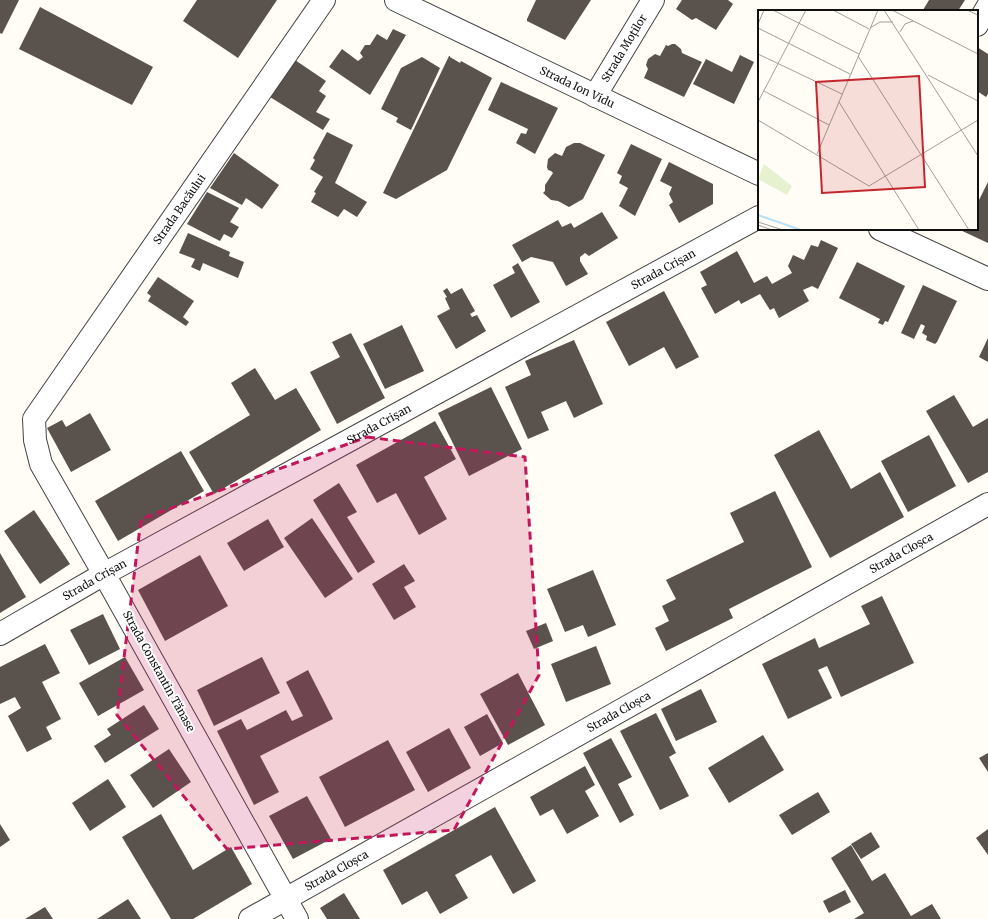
<svg xmlns="http://www.w3.org/2000/svg" width="988" height="919" font-family="Merriweather,serif">
<style>
.building{fill:#5a524d}
.lines{fill:none;stroke-linecap:round;stroke-linejoin:round}
.street-casing{stroke:#444;stroke-width:24}
.street{stroke:#fff;stroke-width:22}
.marked{fill:#c2185b;fill-opacity:0.2;stroke:#c2185b;stroke-width:3;stroke-dasharray:8 5;stroke-linejoin:round}
.labels{text-anchor:middle;dominant-baseline:central;stroke-width:4;stroke-linejoin:round;paint-order:stroke}
.street-label{font-size:11px;fill:#111;stroke:#fff}
.inset-river{fill:none;stroke:#b9e0f7;stroke-width:2}
.inset-road{fill:none;stroke:#a09f9a;stroke-width:1}
.view{fill:#c4262e;fill-opacity:0.15;stroke:#c4262e;stroke-width:2}
.inset-edge{fill:none;stroke:#111;stroke-width:2}
</style>
<rect width="100%" height="100%" fill="#fffdf5"/>
<path class="building" d="M0,0H19L2,34L0,33Z
M197,0H277L238,58L183,21Z
M536,0H591L565,40L527,21V19Z
M682,0H728L733,4L716,30L696,18L692,20L676,9Z
M929,0H965L958,11H925L923,10Z
M40,7L153,67L132,105L19,49Z
M393,29L406,35L370,95L329,67L342,49L358,61L363,57L360,53L365,45H370L377,34L387,40Z
M672,44H675L681,49L682,53L702,62L684,97L644,78L648,69L646,65L648,59L655,54L660,56L666,45L668,46Z
M977,47L988,54V94L986,97L977,91Z
M740,55L754,62L734,104L693,84L706,59L732,72Z
M449,56H450V57L460,63L461,61L492,78L447,170L396,199L383,193Z
M422,57L440,68L411,130L396,122L398,118L381,109L401,68Z
M295,60L326,81L319,91L326,96L316,112L330,119L323,130L270,97Z
M501,82L558,108L535,154L516,143L521,133L526,134L528,129L488,110Z
M327,132L353,145L335,183L367,202L357,217L344,209L338,217L311,202L316,193L314,192L323,177L310,169L315,160L313,158Z
M574,143H580L605,155L583,199L569,207L558,201L551,200L543,193L545,191V185L553,173L551,171L548,170L547,167L548,159L555,153L562,156L566,147Z
M631,144L662,159L635,216L619,206L628,188L619,183L622,176L617,173Z
M234,153L279,185L262,209L246,198L242,205L210,188Z
M669,162L713,184V204L679,223L669,205L673,202L669,194L672,187L660,181Z
M988,182V243L958,229H977V204Z
M207,192L239,208L230,222L239,227L232,238L224,234L220,241L187,224Z
M602,212L618,238L589,256L585,253L580,257V261L588,274L566,286L553,262L531,257L522,262L512,245L558,220L562,227L571,223L574,228Z
M188,233L230,252L229,256L244,262L238,278L203,263L200,271L191,267L195,259L179,253Z
M821,240L838,248L818,289L812,286L803,290L809,301L779,318L774,308L770,310L760,294L741,304L739,300L715,314L701,288L707,285L700,272L737,251L754,283L767,276L772,284L792,273L788,266L793,255L804,260L811,245L818,247Z
M857,262L905,286L888,322L885,321L883,325L878,323L880,319L839,298Z
M518,263L540,302L511,318L493,285L515,273L512,267Z
M158,277L194,301L183,317L189,322L186,326L148,301L151,296L147,293Z
M923,285L957,301L937,342L935,344L926,340L927,336L922,333L925,326L921,324L914,339L901,333Z
M447,288L451,294L462,288L475,311L470,314L472,317L477,315L486,331L456,349L437,316L450,309L445,298L447,297L443,291Z
M664,291L699,357L676,369L664,347L629,366L606,322Z
M402,325L424,371L385,389L363,344Z
M351,333L385,398L337,424L310,372L340,357L332,342Z
M988,338V362L979,357Z
M574,340L603,404L574,418L566,401L541,412L549,430L528,439L505,387L531,375L525,361Z
M255,368L275,400L296,388L321,430L214,494L189,452L250,415L231,383Z
M491,387L522,449L469,476L438,413Z
M954,395L973,427L988,418V472L968,483L926,411Z
M90,413L111,450L71,472L47,428L62,420L66,427Z
M435,421L456,459L424,477L447,519L419,535L396,493L377,503L356,465Z
M819,430L851,489L880,472L904,517L830,558L774,455Z
M929,435L956,486L908,512L881,461Z
M181,451L204,491L118,541L95,501Z
M339,483L357,512L347,517L375,562L358,573L313,500Z
M775,491L812,567L729,609L733,618L666,651L655,628L669,621L662,606L676,599L666,580L744,542L730,513Z
M34,510L70,564L40,584L4,531Z
M312,518L353,579L325,598L284,538Z
M268,519L284,547L244,571L227,543Z
M0,553L26,597L0,613Z
M200,555L228,606L165,641L138,590Z
M404,564L415,581L404,587L416,607L394,620L372,584Z
M593,570L616,625L588,637L583,625L565,632L547,589Z
M882,596L914,663L841,697L827,666L818,670L832,698L788,719L762,664L815,638L819,648L870,624L861,606Z
M103,614L120,649L89,665L70,630Z
M546,623L553,641L534,649L526,631Z
M45,644L60,673L42,682L61,719L46,727L52,739L27,752L8,716L21,708L15,697L0,704V667Z
M596,646L611,684L566,702L551,664Z
M125,657L144,690L98,716L79,683Z
M262,657L280,693L214,726L197,690Z
M308,670L333,719L260,756L279,792L254,805L217,731L241,719L247,730L286,710L292,721L303,716L286,682Z
M518,673L545,725L508,745L480,694Z
M701,689L717,722L676,741L661,709Z
M144,705L159,729L105,763L94,746L111,735L107,729Z
M656,713L676,753L669,757L689,796L660,810L620,731Z
M487,714L503,743L480,756L464,727Z
M449,728L471,768L428,792L406,752Z
M763,735L784,770L729,803L708,768Z
M611,738L632,777L618,784L634,815L620,823L583,753Z
M388,740L415,790L345,827L319,777Z
M169,749L191,782L153,808L130,775Z
M988,753V772L979,758Z
M585,766L595,785L585,791L599,816L567,834L553,809L540,816L530,797Z
M108,779L126,807L90,831L72,803Z
M818,792L830,812L792,835L779,815Z
M307,796L331,839L293,859L269,816Z
M495,807L536,881L513,894L491,855L455,875L468,898L440,914L427,891L402,905L383,870Z
M161,814L193,870L231,847L252,884L193,919H171L122,837Z
M0,824L10,840L0,847Z
M988,829V855L976,838Z
M871,832L880,847L861,859L851,844Z
M851,845L872,881L885,873L911,916L932,904L941,919H854L864,913L831,858Z
M845,890L851,902L829,913L823,901Z
M344,893L360,919H327L320,908Z
M128,899L141,919H97Z
M45,907L53,919H25Z"/>
<g class="lines">
<g class="street-casing">
<g id="street">
<path id="s1" d="M396,0L759,174"/>
<path d="M977,25L988,6"/>
<path id="s2" d="M595,96L653,0"/>
<path d="M880,229L988,279"/>
<path id="s3" d="M0,634L104,574L759,217"/>
<path id="s4" d="M250,919L988,504"/>
<path id="s5" d="M297,919L104,574L41,464L35,440L34,419L324,0"/>
</g>
</g>
<use href="#street" class="street"/>
</g>
<path class="marked" d="M367,437L525,457L539,675L454,830L227,849L117,715L141,519Z"/>
<g class="labels">
<g class="street-label">
<text stroke="none"><textPath href="#s2" startOffset="56">Strada Moților</textPath></text>
<text stroke="none"><textPath href="#s1" startOffset="201">Strada Ion Vidu</textPath></text>
<text stroke="none"><textPath href="#s5" startOffset="823">Strada Bacăului</textPath></text>
<text stroke="none"><textPath href="#s3" startOffset="757">Strada Crișan</textPath></text>
<text stroke="none"><textPath href="#s3" startOffset="433">Strada Crișan</textPath></text>
<text stroke="none"><textPath href="#s4" startOffset="747">Strada Cloșca</textPath></text>
<text stroke="none"><textPath href="#s3" startOffset="109">Strada Crișan</textPath></text>
<text transform="translate(159 671) rotate(61)">Strada Constantin Tănase</text>
<text stroke="none"><textPath href="#s4" startOffset="423">Strada Cloșca</textPath></text>
<text stroke="none"><textPath href="#s4" startOffset="99">Strada Cloșca</textPath></text>
</g>
</g>
<g transform="translate(758 10)">
<rect width="220" height="220" fill="#fffdf5"/>
<path d="M6,154L34,176L29,185L0,169Z" fill="#e6f2cf"/>
<path class="inset-river" d="M0,205L43,220"/>
<path class="inset-road" d="M15,0L101,44M75,0L111,19M126,0L220,146M134,0L220,44M209,0L220,5M0,14L6,0M0,18L92,64M112,18L122,12H135M142,22L147,14L155,11M0,44L84,84M100,46L211,220M170,65L220,91M6,81L71,115M0,92L48,0M81,92L161,220M0,110L111,176L220,110M59,144L120,0M0,212L25,220M0,215L14,220"/>
<path class="view" d="M161,66L167,177L64,183L58,72Z"/>
<rect width="220" height="220" class="inset-edge"/>
</g>
</svg>
